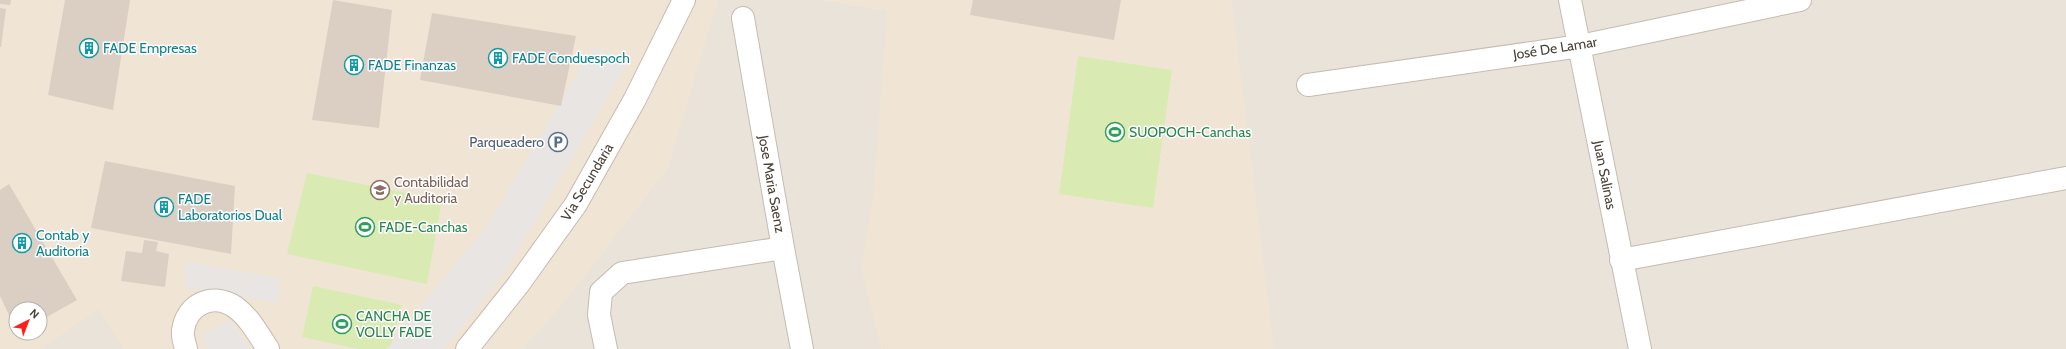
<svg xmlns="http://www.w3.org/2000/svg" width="2066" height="349" font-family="Cabin,sans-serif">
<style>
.residential{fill:#eae3d9;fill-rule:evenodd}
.education{fill:#f0e5d5;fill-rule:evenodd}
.green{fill:#d9ebb3}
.parking{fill:#e8e5e3}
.building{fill:#dbcfc3}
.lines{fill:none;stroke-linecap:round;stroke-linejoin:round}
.minor-casing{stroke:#c5bbb0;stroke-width:24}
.minor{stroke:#fff;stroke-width:22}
.labels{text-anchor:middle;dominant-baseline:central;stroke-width:3;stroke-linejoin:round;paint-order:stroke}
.culture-label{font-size:14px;fill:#0d838f;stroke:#fff;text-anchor:start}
.street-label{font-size:14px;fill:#4b4138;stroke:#fff}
.leisure-label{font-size:14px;fill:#27864d;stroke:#fff;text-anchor:start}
.service-label{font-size:14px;fill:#4e5e75;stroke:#fff;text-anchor:end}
.education-label{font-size:14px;fill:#785e54;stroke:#fff;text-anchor:start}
</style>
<rect width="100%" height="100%" fill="#f6f2eb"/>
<path class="residential" d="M0,0H2066V349H0ZM16,309H40V333H16Z"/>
<path class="education" d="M0,0H718L668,168L564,303L522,349H124L99,309L41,349H0ZM16,309H40V333H16Z
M818,0H1232L1274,349H881L861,269L874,189L887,11Z"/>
<path class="green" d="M1078,56L1172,70L1153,208L1059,194Z
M307,173L442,200L427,284L287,254Z
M313,286L402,305L390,349H358L302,337Z"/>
<path class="parking" d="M593,47L629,60L504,273L444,349H387L488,225Z
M185,262L280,278L278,303L186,288Z
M231,320L250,349H209L201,336Z"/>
<path class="building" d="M0,0H11L10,5L0,4Z
M65,0H130L113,110L48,95Z
M333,0L392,10L379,128L312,120Z
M973,0H1121L1114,40L970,15Z
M0,8L6,9L1,47H0Z
M432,13L576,36L561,106L420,80Z
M105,161L235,186L231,254L91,228Z
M9,184L77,300L40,321V309H16V330L0,296V190Z
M144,240L158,242L156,251L169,254L165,287L121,281L126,251L142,253Z"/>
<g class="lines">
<g class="minor-casing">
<path id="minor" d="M1570,0L1640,349
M743,18L783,248L802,349
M1308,85L1580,46L1800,0
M1621,260L2066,178
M186,349C185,344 182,336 183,331C186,304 213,292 235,307C249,317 259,335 268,349
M467,349L518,285L576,204L635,99L684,0
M606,349L599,315L601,292L622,273L783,248"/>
</g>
<use href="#minor" class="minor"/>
</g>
<defs>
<g id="building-ring" transform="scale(1)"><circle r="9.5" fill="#fff" stroke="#0f9aa8" stroke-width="1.5"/><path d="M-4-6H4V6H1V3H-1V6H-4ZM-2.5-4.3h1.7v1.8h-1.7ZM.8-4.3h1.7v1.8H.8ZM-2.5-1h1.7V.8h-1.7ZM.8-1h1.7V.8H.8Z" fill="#0f9aa8"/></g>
<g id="stadium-ring" transform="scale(1)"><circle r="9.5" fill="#fff" stroke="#2e9e5b" stroke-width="1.5"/><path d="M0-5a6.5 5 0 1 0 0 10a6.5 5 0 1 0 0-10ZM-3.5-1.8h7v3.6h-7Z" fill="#2e9e5b"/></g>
<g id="parking-ring" transform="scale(1)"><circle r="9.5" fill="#fff" stroke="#5c6f8a" stroke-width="1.5"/><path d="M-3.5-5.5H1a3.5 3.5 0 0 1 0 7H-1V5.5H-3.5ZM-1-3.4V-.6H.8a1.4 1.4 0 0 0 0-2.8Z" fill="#5c6f8a"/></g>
<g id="school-ring" transform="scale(1)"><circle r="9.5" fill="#fff" stroke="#8d6e63" stroke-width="1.5"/><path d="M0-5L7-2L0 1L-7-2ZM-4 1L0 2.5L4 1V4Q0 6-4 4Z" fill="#8d6e63"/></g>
</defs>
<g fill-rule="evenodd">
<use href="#building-ring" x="89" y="48"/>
<use href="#building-ring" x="498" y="58"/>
<use href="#building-ring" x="354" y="65"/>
<use href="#stadium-ring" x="1115" y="132"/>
<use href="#parking-ring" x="558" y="142"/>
<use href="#school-ring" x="380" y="190"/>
<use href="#building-ring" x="164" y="207"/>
<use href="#stadium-ring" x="365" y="227"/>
<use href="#building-ring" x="22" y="243"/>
<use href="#stadium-ring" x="342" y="324"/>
</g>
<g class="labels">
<g class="culture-label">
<text x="103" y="48">FADE Empresas</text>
<text x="512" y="58">FADE Conduespoch</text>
<text x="368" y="65">FADE Finanzas</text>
<text x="178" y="199">FADE<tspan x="178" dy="16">Laboratorios Dual</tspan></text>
<text x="36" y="235">Contab y<tspan x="36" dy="16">Auditoria</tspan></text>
</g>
<g class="street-label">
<text transform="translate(1555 48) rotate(-9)">José De Lamar</text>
<text transform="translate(1605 175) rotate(79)">Juan Salinas</text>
<text transform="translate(587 182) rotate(-59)">Via Secundaria</text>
<text transform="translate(772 184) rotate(80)">Jose Maria Saenz</text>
</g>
<g class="leisure-label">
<text x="1129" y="132">SUOPOCH-Canchas</text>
<text x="379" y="227">FADE-Canchas</text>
<text x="356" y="316">CANCHA DE<tspan x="356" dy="16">VOLLY FADE</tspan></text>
</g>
<g class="service-label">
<text x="544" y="142">Parqueadero</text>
</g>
<g class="education-label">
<text x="394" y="182">Contabilidad<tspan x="394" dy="16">y Auditoria</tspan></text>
</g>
</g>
<g transform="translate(28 321) rotate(42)"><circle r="19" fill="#ffffff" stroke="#b7b3af"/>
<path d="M0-3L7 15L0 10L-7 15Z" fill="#ff1f1a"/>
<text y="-6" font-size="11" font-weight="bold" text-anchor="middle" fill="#4b4138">N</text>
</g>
</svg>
